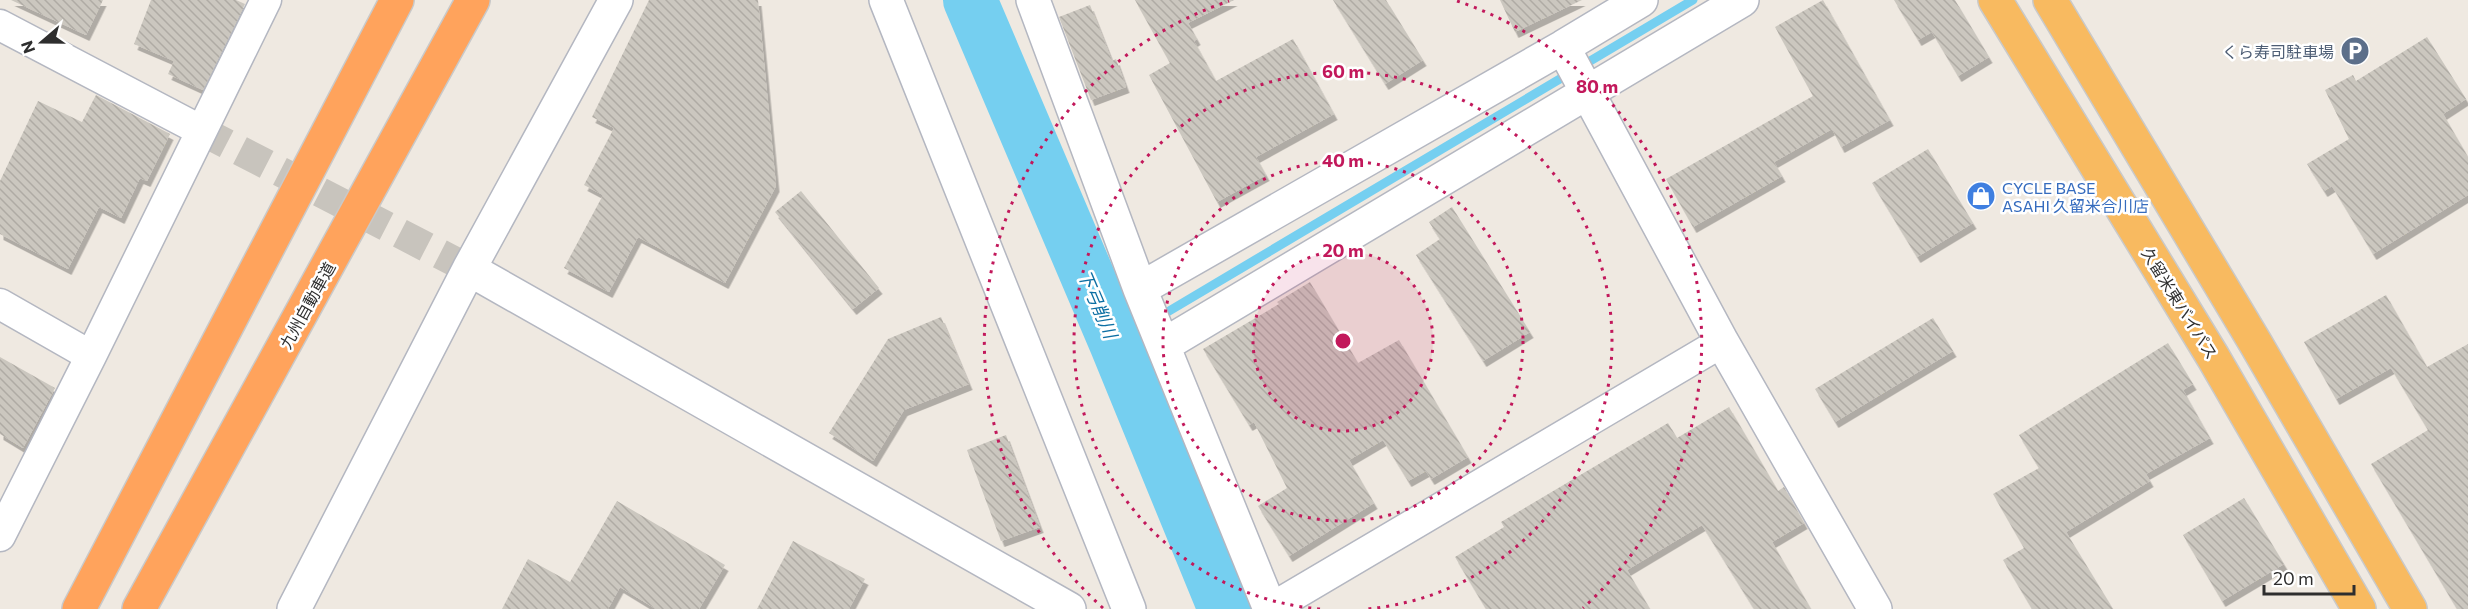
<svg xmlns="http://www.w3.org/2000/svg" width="2468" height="609" font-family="Commissioner,'Noto Sans JP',sans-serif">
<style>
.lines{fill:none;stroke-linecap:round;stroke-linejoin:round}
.stream{stroke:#75cff0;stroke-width:9}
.river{stroke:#75cff0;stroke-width:54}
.building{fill:url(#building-back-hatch);filter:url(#shadow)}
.minor-tunnel{stroke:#c8c4bd;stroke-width:30;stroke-dasharray:30 15;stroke-linecap:butt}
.minor-casing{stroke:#b4b7c1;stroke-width:33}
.tertiary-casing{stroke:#b4b7c1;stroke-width:36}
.trunk-casing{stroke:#c9c9c9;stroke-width:36}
.motorway-casing{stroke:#c9c9c9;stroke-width:36}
.minor{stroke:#fff;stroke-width:30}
.tertiary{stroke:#fff;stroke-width:33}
.trunk{stroke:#f8ba60;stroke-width:33}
.motorway{stroke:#ffa35c;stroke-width:33}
.ring{fill:none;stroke:#c2185b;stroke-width:3;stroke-dasharray:3 6}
.labels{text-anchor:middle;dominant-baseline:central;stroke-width:5;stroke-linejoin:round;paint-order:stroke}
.service-label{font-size:16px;fill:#4e5e75;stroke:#fff;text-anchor:end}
.shop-label{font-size:16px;fill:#366cbe;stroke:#fff;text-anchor:start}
.street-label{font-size:16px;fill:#2e2e2e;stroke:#fff}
.water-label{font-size:18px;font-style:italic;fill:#0d6fa3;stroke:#fff}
.centre{fill:#c2185b;stroke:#fff;stroke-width:3}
.ring-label{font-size:18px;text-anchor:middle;font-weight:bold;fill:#c2185b;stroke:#fff;stroke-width:5;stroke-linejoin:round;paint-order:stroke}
</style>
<defs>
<pattern id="building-back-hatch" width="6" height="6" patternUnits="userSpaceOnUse" patternTransform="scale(1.5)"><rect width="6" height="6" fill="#cbc7bf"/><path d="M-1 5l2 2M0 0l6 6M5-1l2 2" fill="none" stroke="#afaba4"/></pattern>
<filter id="shadow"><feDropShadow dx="3.5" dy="6" stdDeviation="0" flood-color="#0004"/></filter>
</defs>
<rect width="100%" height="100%" fill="#efe9e1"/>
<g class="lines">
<path class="stream" d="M1159,317L1693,0
M1116,343L1147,325"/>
<path class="river" d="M970,0L1116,343L1225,609"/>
</g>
<path class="building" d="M11,0H103L86,35Z
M151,0H236L245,4L203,90L168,74L174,61L134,44Z
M649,0H758L776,186L725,283L638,237L609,292L564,268L603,195L584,185L614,128L592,117Z
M1135,0H1234L1188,23L1197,39L1194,41L1216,81L1293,39L1334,114L1256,157L1266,175L1217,202L1149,75L1170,63Z
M1333,0H1386L1423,60L1385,84Z
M1500,0H1582L1515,32Z
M1823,0L1890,120L1841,147L1832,129L1774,162L1782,176L1693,227L1666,179L1813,96L1775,27Z
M1894,0H1955L1989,57L1958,76L1932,32L1918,40Z
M1090,5L1112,61L1116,59L1126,87L1091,100L1059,17Z
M2427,37L2466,99L2443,114L2468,157V195L2373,254L2332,186L2324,191L2307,164L2349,139L2325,90L2353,75L2356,81Z
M96,95L170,134L147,181L140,178L121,218L99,207L68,269L0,234V181L38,101L82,122Z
M1928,149L1973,223L1917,257L1872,183Z
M801,191L879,288L853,309L775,212Z
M1452,207L1530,332L1483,361L1416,255L1440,239L1429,222Z
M1310,282L1358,363L1399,340L1468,457L1431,479L1426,471L1408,481L1383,440L1349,460L1374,503L1289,556L1258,506L1287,488L1254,422L1249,425L1203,349L1279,304L1277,302Z
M2386,295L2427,367L2468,344V609H2457L2371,464L2428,430L2391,368L2336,399L2304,342Z
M941,317L969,384L904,410L873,461L829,433L888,339Z
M1933,318L1953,351L1835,422L1815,389Z
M2168,343L2193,384L2183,390L2210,438L2146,474L2150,481L2066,532L2113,609H2032L2003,560L2024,548L1993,494L2039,468L2019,435Z
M0,357L55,388L23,448L0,434Z
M1729,407L1778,491L1784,487L1804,523L1772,542L1811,609H1754L1702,525L1627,570L1650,609H1486L1455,557L1504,527L1501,522L1668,423L1677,438Z
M1006,435L1040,527L1001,541L967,450Z
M2244,498L2284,564L2222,601L2183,535Z
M617,501L725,565L699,609H656L620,587L608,609H502L528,559L570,582Z
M793,541L865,579L849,609H757Z"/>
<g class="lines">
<path class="minor-tunnel" d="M200,130L469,269"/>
<g class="minor-casing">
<path id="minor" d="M0,25L200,130
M0,304L91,356
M0,536L91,356L266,0
M1270,609L1722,342"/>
</g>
<g class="tertiary-casing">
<path id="tertiary" d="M886,0L1129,609
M1033,0L1140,289L1270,609
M1563,47L1722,342L1875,609
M469,269L1069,609
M1140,289L1563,47L1641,0
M1164,345L1742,0
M294,609L469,269L616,0"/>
</g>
<g class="trunk-casing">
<path id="trunk" d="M1995,0L2213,357L2359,609
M2050,0L2256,344L2410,609"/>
</g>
<g class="motorway-casing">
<path id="motorway" d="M79,609L397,0
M139,609L473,0"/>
</g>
<use href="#minor" class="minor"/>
<use href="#tertiary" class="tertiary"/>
<use href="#trunk" class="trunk"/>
<use href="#motorway" class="motorway"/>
</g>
<circle cx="1343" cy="341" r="90" fill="#c2185b" fill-opacity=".12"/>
<g class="ring">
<circle cx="1343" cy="341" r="90"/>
<circle cx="1343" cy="341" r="180"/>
<path d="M1320 609A269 269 0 1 1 1366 609"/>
<path d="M1103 608A359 359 0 0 1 1229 1M1457 1A359 359 0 0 1 1583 608"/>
</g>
<defs>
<g id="parking-disc" transform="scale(1.5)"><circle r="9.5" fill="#5c6f8a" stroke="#fff"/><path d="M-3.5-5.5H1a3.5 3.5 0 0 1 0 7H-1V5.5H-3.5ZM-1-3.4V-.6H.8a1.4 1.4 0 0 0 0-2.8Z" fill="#fff"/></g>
<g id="shop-disc" transform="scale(1.5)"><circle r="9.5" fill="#3f7fe0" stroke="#fff"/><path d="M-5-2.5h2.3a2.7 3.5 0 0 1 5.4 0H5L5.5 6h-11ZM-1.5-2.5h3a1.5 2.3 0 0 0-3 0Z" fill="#fff"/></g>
</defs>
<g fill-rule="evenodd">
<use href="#parking-disc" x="2355" y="51"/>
<use href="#shop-disc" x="1981" y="196"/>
</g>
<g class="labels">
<g class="service-label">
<text x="2334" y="51">くら寿司駐車場</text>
</g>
<g class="shop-label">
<text x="2002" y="187">CYCLE BASE<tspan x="2002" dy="18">ASAHI 久留米合川店</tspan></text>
</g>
<g class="street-label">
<text transform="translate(2180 303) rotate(58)">久留米東バイパス</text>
<text transform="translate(307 305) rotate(-61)">九州自動車道</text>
</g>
<g class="water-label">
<text transform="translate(1098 304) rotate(67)">下弓削川</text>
</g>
</g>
<circle cx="1343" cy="341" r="9" class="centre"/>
<g class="ring-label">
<text x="1343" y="78">60 m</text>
<text x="1597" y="93">80 m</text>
<text x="1343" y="167">40 m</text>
<text x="1343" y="257">20 m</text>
</g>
<g transform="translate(42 42) rotate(250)" stroke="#ffffff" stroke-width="4.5" paint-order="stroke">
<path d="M0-4.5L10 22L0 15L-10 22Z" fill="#2e2e2e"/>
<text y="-9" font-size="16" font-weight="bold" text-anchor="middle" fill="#2e2e2e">N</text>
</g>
<path d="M2264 585v9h90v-9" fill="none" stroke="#2e2e2e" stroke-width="3"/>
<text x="2273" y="585" font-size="18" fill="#2e2e2e" stroke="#ffffff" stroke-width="4.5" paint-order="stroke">20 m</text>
</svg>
